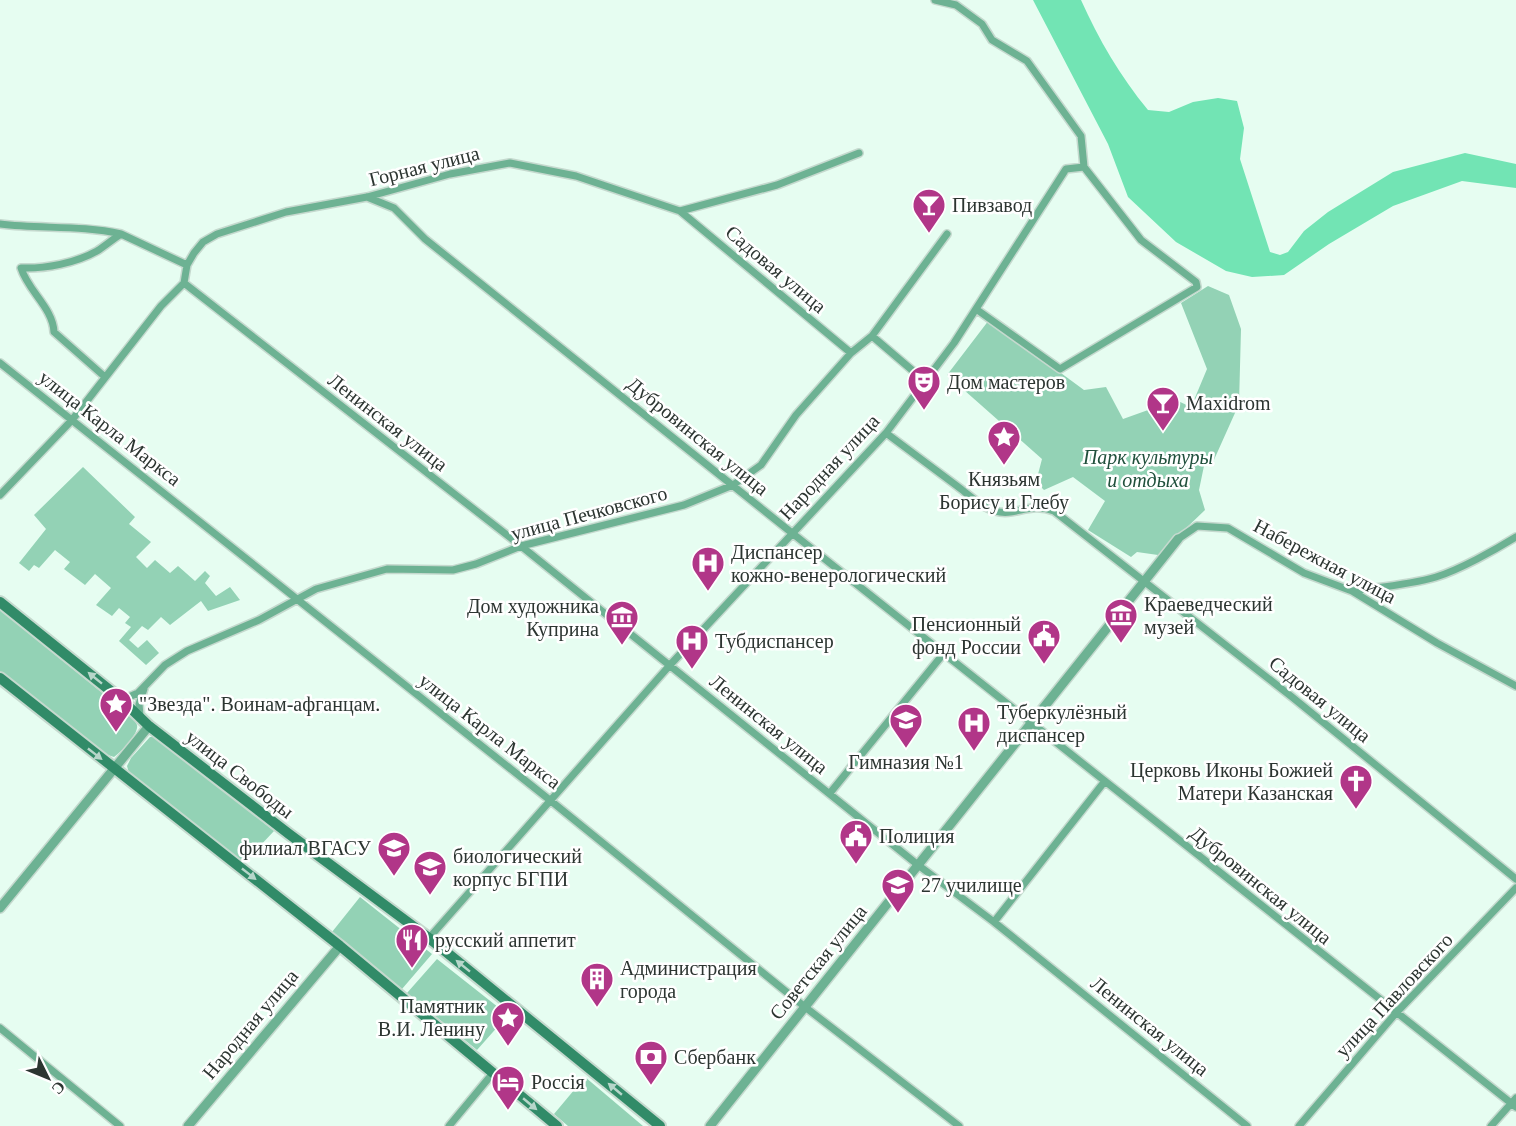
<svg xmlns="http://www.w3.org/2000/svg" width="1516" height="1126" font-family="'Times New Roman',serif">
<style>
.green{fill:#93d2b5}
.water{fill:#72e4b4}
.lines{fill:none;stroke-linecap:round;stroke-linejoin:round}
.minor-casing{stroke:#c5d9ce;stroke-width:10}
.tertiary-casing{stroke:#c5d9ce;stroke-width:12}
.secondary-casing{stroke:#c5d9ce;stroke-width:14}
.minor{stroke:#6db293;stroke-width:7}
.tertiary{stroke:#6db293;stroke-width:9}
.secondary{stroke:#318b68;stroke-width:10}
.oneway{fill:#b7d6ca}
.labels{text-anchor:middle;dominant-baseline:central;stroke-width:5;stroke-linejoin:round;paint-order:stroke}
.street-label{font-size:20px;fill:#2c3531;stroke:#fff}
.poi-label{font-size:20px;fill:#2c3531;stroke:#fff;text-anchor:start}
.park-label{font-size:20px;font-style:italic;fill:#20503c;stroke:#fff}
</style>
<rect width="100%" height="100%" fill="#e6fdf1"/>
<path class="green" d="M1208,286L1229,295L1241,329L1239,404L1213,462L1205,461L1199,490L1205,510L1158,555L1137,552L1131,557L1088,530L1105,501L1073,477L1044,490L1036,482L1042,459L947,375L989,320L1084,390L1106,387L1123,419L1176,400L1195,409L1194,400L1207,369L1181,303Z
M83,467L135,517L129,524L151,542L136,557L147,568L155,560L170,573L178,566L195,581L205,571L210,576L205,583L216,596L230,587L240,600L208,611L201,601L170,625L161,617L148,630L142,626L129,640L138,648L147,640L159,653L146,665L119,641L131,627L125,623L130,617L119,608L112,616L96,605L111,588L95,574L85,585L64,569L70,562L55,550L39,568L34,565L29,571L19,563L46,529L34,515Z
M0,610L132,717C133,718 137,724 137,725C139,734 121,752 114,757L102,753L0,672Z
M150,737H157L274,831L243,864L129,773L127,766L131,758Z
M360,897L432,954L402,989L332,932Z
M437,959L508,1015L477,1050L407,993Z
M585,1077L643,1126H568L554,1114Z"/>
<path class="water" d="M1033,0H1081C1099,40 1120,76 1148,110L1169,112L1193,102L1218,98L1237,101L1244,128L1240,159L1270,252L1280,255L1288,252L1304,231L1328,212L1393,172L1465,153L1516,164V188L1462,181L1393,206L1329,244L1284,275L1252,277L1226,271L1176,242L1128,197L1108,144Z"/>
<g class="lines">
<g class="minor-casing">
<path id="minor" d="M935,0L956,5L982,24L992,40L1027,61L1081,136L1084,167L1141,240L1196,282L1197,287L1060,369L976,309
M367,197L394,208L425,239L792,533L1516,1107
M680,211L777,185L859,153
M0,224C40,229 81,225 121,234
M184,283L521,546L918,865L994,922L1247,1126
M184,283L187,265L194,253L203,242L217,234L286,212L367,197L450,174L510,163L576,176L680,211L851,353
M872,336L926,382
M0,363L551,801L805,1007L959,1126
M105,377L54,332C53,308 28,291 21,268C45,269 76,263 97,251C105,246 113,239 121,234L187,265
M886,433C910,451 933,468 957,486C968,494 981,507 995,511C1016,517 1029,501 1054,511L1292,697L1516,879
M0,495L72,420L161,306L184,283
M1178,539L1197,526L1228,528L1304,573L1352,591L1437,643L1516,686
M1352,591C1380,587 1409,585 1436,577C1459,570 1495,550 1516,537
M122,700L138,693L165,665L187,651L259,620L316,589L387,569L453,570L476,564L521,546L684,505L733,485L761,465L796,415L851,353L872,336L947,234
M140,716L139,704L144,689
M830,793L944,653
M994,922L1105,781
M429,938L670,665L886,433L954,343L1066,169L1084,167
M0,1028L120,1126
M449,1126L493,1073
M1299,1126L1396,1013L1516,888
M1491,1126L1516,1098"/>
</g>
<g class="tertiary-casing">
<path id="tertiary" d="M0,908L149,726
M188,1126L340,946
M710,1126L1178,539"/>
</g>
<g class="secondary-casing">
<path id="secondary" d="M0,602L122,700L149,726L289,834L429,938L660,1126
M0,678L340,946L557,1126"/>
</g>
<use href="#minor" class="minor"/>
<use href="#tertiary" class="tertiary"/>
<use href="#secondary" class="secondary"/>
</g>
<defs><path id="oneway-solid" d="M-6-.8H1V-3.2L6.5 0L1 3.2V.8H-6Z" transform="scale(1.5)"/></defs>
<g class="oneway">
<use href="#oneway-solid" transform="translate(95 678) rotate(-141)"/>
<use href="#oneway-solid" transform="translate(95 754) rotate(38)"/>
<use href="#oneway-solid" transform="translate(249 874) rotate(38)"/>
<use href="#oneway-solid" transform="translate(463 966) rotate(-141)"/>
<use href="#oneway-solid" transform="translate(615 1089) rotate(-140)"/>
<use href="#oneway-solid" transform="translate(530 1104) rotate(40)"/>
</g>
<defs>
<g id="bar-pin" transform="scale(1.725)"><path d="M0 17L-7.5 6A9.5 9.5 0 1 1 7.5 6Z" fill="#b13688" stroke="#fff"/><path d="M-6-5H6L.8 .8V4.5H3.5V6h-7V4.5H-.8V.8Z" fill="#fff"/></g>
<g id="theatre-pin" transform="scale(1.725)"><path d="M0 17L-7.5 6A9.5 9.5 0 1 1 7.5 6Z" fill="#b13688" stroke="#fff"/><path d="M-5-5.5Q0-4 5-5.5V0Q5 5 0 6Q-5 5-5 0ZM-3.3-2.5H-1v1.5H-3.3ZM1-2.5H3.3v1.5H1ZM-2.8 1Q0 5.5 2.8 1Z" fill="#fff"/></g>
<g id="sight-pin" transform="scale(1.725)"><path d="M0 17L-7.5 6A9.5 9.5 0 1 1 7.5 6Z" fill="#b13688" stroke="#fff"/><path d="M0-6L1.8-2.2L6-1.7L2.9 1.2L3.7 5.4L0 3.3L-3.7 5.4L-2.9 1.2L-6-1.7L-1.8-2.2Z" fill="#fff"/></g>
<g id="hospital-pin" transform="scale(1.725)"><path d="M0 17L-7.5 6A9.5 9.5 0 1 1 7.5 6Z" fill="#b13688" stroke="#fff"/><path d="M-5-5h3v3.5h4V-5h3V5h-3V1.5h-4V5h-3Z" fill="#fff"/></g>
<g id="museum-pin" transform="scale(1.725)"><path d="M0 17L-7.5 6A9.5 9.5 0 1 1 7.5 6Z" fill="#b13688" stroke="#fff"/><path d="M0-6L6-3V-2H-6V-3ZM-5-1h2V3h-2ZM-1-1h2V3h-2ZM3-1h2V3H3ZM-6 4H6V6H-6Z" fill="#fff"/></g>
<g id="civic-pin" transform="scale(1.725)"><path d="M0 17L-7.5 6A9.5 9.5 0 1 1 7.5 6Z" fill="#b13688" stroke="#fff"/><path d="M-.6-6.5H3V-4.5H.6V-3L4-1V1h2V6H-6V1h2V-1L-.6-3ZM-1.2 2.5V6h2.4V2.5Z" fill="#fff"/></g>
<g id="school-pin" transform="scale(1.725)"><path d="M0 17L-7.5 6A9.5 9.5 0 1 1 7.5 6Z" fill="#b13688" stroke="#fff"/><path d="M0-5L7-2L0 1L-7-2ZM-4 1L0 2.5L4 1V4Q0 6-4 4Z" fill="#fff"/></g>
<g id="church-pin" transform="scale(1.725)"><path d="M0 17L-7.5 6A9.5 9.5 0 1 1 7.5 6Z" fill="#b13688" stroke="#fff"/><path d="M-1.2-6h2.4v3.5h3.3v2.4h-3.3V6h-2.4V-.1h-3.3v-2.4h3.3Z" fill="#fff"/></g>
<g id="university-pin" transform="scale(1.725)"><path d="M0 17L-7.5 6A9.5 9.5 0 1 1 7.5 6Z" fill="#b13688" stroke="#fff"/><path d="M0-5L7-2L0 1L-7-2ZM-4 1L0 2.5L4 1V4Q0 6-4 4Z" fill="#fff"/></g>
<g id="restaurant-pin" transform="scale(1.725)"><path d="M0 17L-7.5 6A9.5 9.5 0 1 1 7.5 6Z" fill="#b13688" stroke="#fff"/><path d="M-5-6h1v4h1v-4h1v4h1v-4h1v5L-1.5 .5V6h-2V.5L-5-1ZM5-6V6H3V1.5H1.5Q1.5-4 5-6Z" fill="#fff"/></g>
<g id="building-pin" transform="scale(1.725)"><path d="M0 17L-7.5 6A9.5 9.5 0 1 1 7.5 6Z" fill="#b13688" stroke="#fff"/><path d="M-4-6H4V6H1V3H-1V6H-4ZM-2.5-4.3h1.7v1.8h-1.7ZM.8-4.3h1.7v1.8H.8ZM-2.5-1h1.7V.8h-1.7ZM.8-1h1.7V.8H.8Z" fill="#fff"/></g>
<g id="bank-pin" transform="scale(1.725)"><path d="M0 17L-7.5 6A9.5 9.5 0 1 1 7.5 6Z" fill="#b13688" stroke="#fff"/><path d="M-6-4H6V4H-6ZM0-2.3a2.3 2.3 0 1 0 0 4.6a2.3 2.3 0 1 0 0-4.6Z" fill="#fff"/></g>
<g id="hotel-pin" transform="scale(1.725)"><path d="M0 17L-7.5 6A9.5 9.5 0 1 1 7.5 6Z" fill="#b13688" stroke="#fff"/><path d="M-6-4.5h1.5V1H6V5H4.5V3h-9V5H-6ZM-4 0a1.8 1.8 0 1 1 3.6 0ZM.5 0V-2.5h3Q6-2.5 6 0Z" fill="#fff"/></g>
</defs>
<g fill-rule="evenodd">
<use href="#bar-pin" x="929" y="205"/>
<use href="#theatre-pin" x="924" y="382"/>
<use href="#bar-pin" x="1163" y="403"/>
<use href="#sight-pin" x="1004" y="437"/>
<use href="#hospital-pin" x="708" y="563"/>
<use href="#museum-pin" x="1121" y="615"/>
<use href="#museum-pin" x="622" y="617"/>
<use href="#civic-pin" x="1044" y="636"/>
<use href="#hospital-pin" x="692" y="641"/>
<use href="#sight-pin" x="116" y="704"/>
<use href="#school-pin" x="906" y="720"/>
<use href="#hospital-pin" x="974" y="723"/>
<use href="#church-pin" x="1356" y="781"/>
<use href="#civic-pin" x="856" y="836"/>
<use href="#university-pin" x="394" y="848"/>
<use href="#university-pin" x="430" y="867"/>
<use href="#university-pin" x="898" y="885"/>
<use href="#restaurant-pin" x="412" y="940"/>
<use href="#building-pin" x="597" y="979"/>
<use href="#sight-pin" x="508" y="1018"/>
<use href="#bank-pin" x="651" y="1057"/>
<use href="#hotel-pin" x="508" y="1082"/>
</g>
<g class="labels">
<g class="street-label">
<text transform="translate(424 166) rotate(-14)">Горная улица</text>
<text transform="translate(776 269) rotate(40)">Садовая улица</text>
<text transform="translate(388 422) rotate(38)">Ленинская улица</text>
<text transform="translate(110 428) rotate(38)">улица Карла Маркса</text>
<text transform="translate(698 436) rotate(39)">Дубровинская улица</text>
<text transform="translate(829 467) rotate(-47)">Народная улица</text>
<text transform="translate(589 513) rotate(-15)">улица Печковского</text>
<text transform="translate(1325 561) rotate(28)">Набережная улица</text>
<text transform="translate(1320 699) rotate(39)">Садовая улица</text>
<text transform="translate(769 724) rotate(39)">Ленинская улица</text>
<text transform="translate(490 731) rotate(38)">улица Карла Маркса</text>
<text transform="translate(240 774) rotate(38)">улица Свободы</text>
<text transform="translate(1261 885) rotate(39)">Дубровинская улица</text>
<text transform="translate(818 962) rotate(-51)">Советская улица</text>
<text transform="translate(1394 995) rotate(-47)">улица Павловского</text>
<text transform="translate(250 1024) rotate(-50)">Народная улица</text>
<text transform="translate(1150 1026) rotate(39)">Ленинская улица</text>
</g>
<g class="poi-label">
<text x="952" y="205">Пивзавод</text>
<text x="947" y="382">Дом мастеров</text>
<text x="1186" y="403">Maxidrom</text>
<text x="1004" y="479" text-anchor="middle">Князьям<tspan x="1004" dy="23">Борису и Глебу</tspan></text>
<text x="731" y="552">Диспансер<tspan x="731" dy="23">кожно-венерологический</tspan></text>
<text x="1144" y="604">Краеведческий<tspan x="1144" dy="23">музей</tspan></text>
<text x="599" y="606" text-anchor="end">Дом художника<tspan x="599" dy="23">Куприна</tspan></text>
<text x="1021" y="624" text-anchor="end">Пенсионный<tspan x="1021" dy="23">фонд России</tspan></text>
<text x="715" y="641">Тубдиспансер</text>
<text x="139" y="704">"Звезда". Воинам-афганцам.</text>
<text x="997" y="712">Туберкулёзный<tspan x="997" dy="23">диспансер</tspan></text>
<text x="906" y="762" text-anchor="middle">Гимназия №1</text>
<text x="1333" y="770" text-anchor="end">Церковь Иконы Божией<tspan x="1333" dy="23">Матери Казанская</tspan></text>
<text x="879" y="836">Полиция</text>
<text x="371" y="848" text-anchor="end">филиал ВГАСУ</text>
<text x="453" y="856">биологический<tspan x="453" dy="23">корпус БГПИ</tspan></text>
<text x="921" y="885">27 училище</text>
<text x="435" y="940">русский аппетит</text>
<text x="620" y="968">Администрация<tspan x="620" dy="23">города</tspan></text>
<text x="485" y="1006" text-anchor="end">Памятник<tspan x="485" dy="23">В.И. Ленину</tspan></text>
<text x="674" y="1057">Сбербанк</text>
<text x="531" y="1082">Россiя</text>
</g>
<g class="park-label">
<text x="1148" y="457">Парк культуры<tspan x="1148" dy="23">и отдыха</tspan></text>
</g>
</g>
<g transform="translate(48 1078) rotate(133)" stroke="#ffffff" stroke-width="4.5" paint-order="stroke">
<path d="M0-4.5L10 22L0 15L-10 22Z" fill="#2c3531"/>
<text y="-9" font-size="16" font-weight="bold" text-anchor="middle" fill="#2c3531">С</text>
</g>
</svg>
